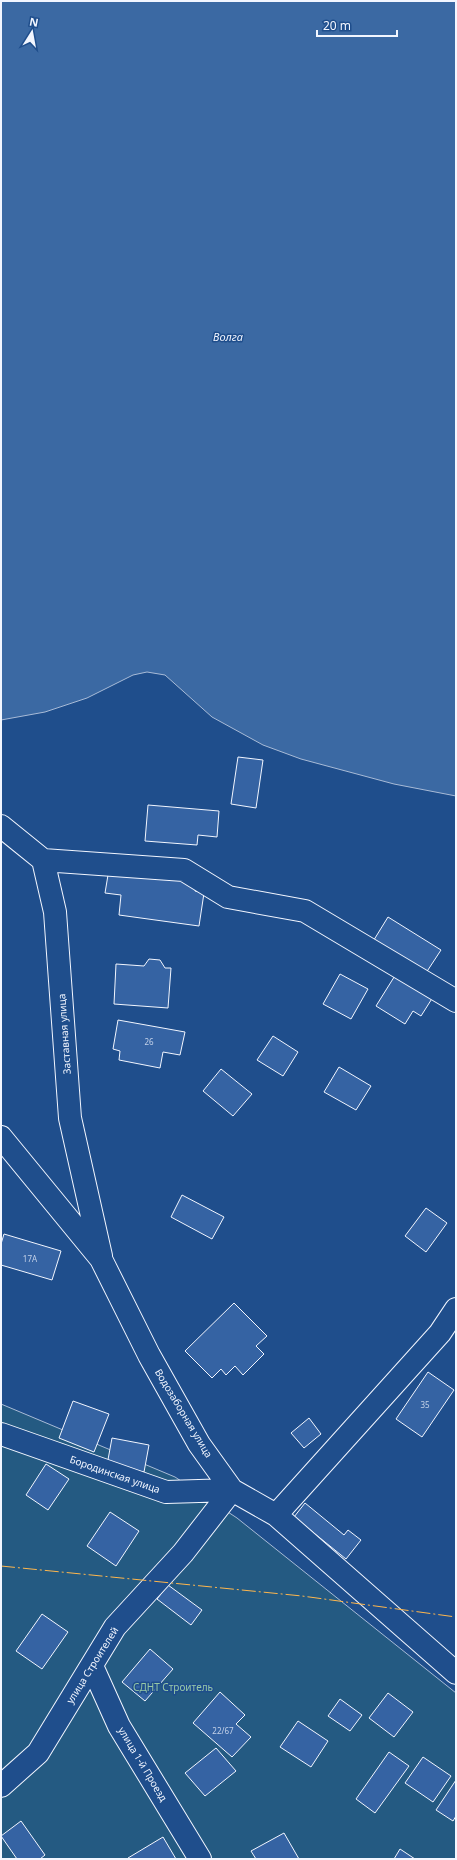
<svg xmlns="http://www.w3.org/2000/svg" width="457" height="1860" font-family="'Noto Sans',sans-serif">
<style>
.green{fill:#245a82;stroke:#a8bbd7}
.water{fill:#3b69a3;stroke:#a8bbd7}
.building{fill:#3563a3;stroke:#f2f6ff}
.lines{fill:none;stroke-linecap:round;stroke-linejoin:round}
.minor-casing{stroke:#f2f6ff;stroke-width:24}
.minor{stroke:#1f4e8c;stroke-width:22}
.power{stroke:#ffb74d;stroke-width:1;stroke-dasharray:14 3 2 3;stroke-linecap:butt}
.labels{text-anchor:middle;dominant-baseline:central;stroke-width:3;stroke-linejoin:round;paint-order:stroke}
.number-label{font-size:8px;fill:#c3d1e8}
.street-label{font-size:10px;fill:#f2f6ff;stroke:#1f4e8c}
.park-label{font-size:10px;fill:#97c8a6;stroke:#1f4e8c}
.water-label{font-size:11px;font-style:italic;fill:#f2f6ff;stroke:#1f4e8c}
</style>
<rect width="100%" height="100%" fill="#1f4e8c"/>
<path class="green" d="M1,1404L175,1477L237,1518L456,1693V1859H1Z"/>
<path class="water" d="M1,1H456V796L394,784L301,759L263,745L212,717L165,675L147,672L133,675L87,698L45,712L1,720Z"/>
<path class="building" d="M238,757L263,760L256,808L231,804Z
M148,805L219,811L217,837L198,835L197,845L145,841Z
M109,869L196,882L195,891L204,893L199,926L119,915L121,895L105,893Z
M388,917L441,950L424,976L372,943Z
M149,959L160,960L165,968H171L168,1008L114,1004L116,964L144,966Z
M340,974L368,989L351,1019L323,1004Z
M396,974L433,997L421,1016L413,1011L405,1024L376,1006Z
M118,1020L185,1032L180,1055L163,1052L160,1068L119,1060L120,1051L113,1049Z
M273,1036L298,1052L283,1076L257,1060Z
M339,1067L371,1086L356,1110L324,1092Z
M221,1069L252,1094L233,1116L203,1091Z
M182,1195L224,1217L212,1239L171,1217Z
M426,1208L447,1223L426,1252L405,1236Z
M4,1234L61,1251L52,1280L1,1265V1244Z
M234,1303L267,1336L256,1346L264,1354L243,1375L235,1366L226,1375L221,1369L212,1378L185,1351Z
M428,1372L454,1390L422,1437L396,1419Z
M73,1401L109,1414L94,1452L59,1438Z
M309,1418L321,1434L304,1448L291,1433Z
M112,1438L149,1445L144,1472L107,1465Z
M46,1464L69,1479L48,1510L26,1495Z
M305,1503L344,1535L348,1530L361,1540L346,1559L294,1517Z
M110,1512L139,1531L116,1566L87,1546Z
M168,1585L202,1610L191,1625L157,1599Z
M42,1614L68,1632L42,1669L16,1651Z
M150,1649L173,1669L145,1701L122,1682Z
M220,1692L245,1715L236,1724L251,1737L232,1757L193,1723Z
M388,1693L413,1712L394,1737L369,1718Z
M340,1699L362,1715L350,1731L328,1716Z
M298,1721L328,1741L311,1767L280,1747Z
M216,1748L236,1771L205,1796L185,1773Z
M389,1752L409,1766L375,1813L356,1799Z
M423,1757L451,1776L433,1802L405,1783Z
M456,1780V1816L453,1821L436,1810Z
M21,1821L45,1855L40,1859H17L1,1836Z
M284,1833L299,1859H256L251,1851Z
M163,1837L176,1859H129L128,1858Z
M400,1849L415,1859H394Z"/>
<g class="lines">
<g class="minor-casing">
<path id="minor" d="M1,826L43,860L55,912L70,1118L101,1256
M43,860L184,870L228,897L305,911L456,1001
M1,1137L101,1259L149,1355L199,1444L232,1490L276,1515L456,1673
M1,1434L166,1492L232,1490
M276,1515L440,1333L456,1309
M92,1666L119,1726L200,1859
M1,1786L38,1753L115,1627L183,1553L232,1490"/>
</g>
<use href="#minor" class="minor"/>
<path class="power" d="M1,1566L302,1596L456,1617"/>
</g>
<g class="labels">
<g class="number-label">
<text x="149" y="1041">26</text>
<text x="30" y="1258">17А</text>
<text x="425" y="1404">35</text>
<text x="223" y="1730">22/67</text>
</g>
<g class="street-label">
<text transform="translate(64 1034) rotate(-94)">Заставная улица</text>
<text transform="translate(184 1413) rotate(59)">Водозаборная улица</text>
<text transform="translate(115 1474) rotate(19)">Бородинская улица</text>
<text transform="translate(92 1665) rotate(-58)">улица Строителей</text>
<text transform="translate(143 1764) rotate(59)">улица 1-й Проезд</text>
</g>
<g class="park-label">
<text x="173" y="1687">СДНТ Строитель</text>
</g>
<g class="water-label">
<text x="228" y="336">Волга</text>
</g>
</g>
<rect width="457" height="1860" fill="none" stroke="#f2f6ff" stroke-width="4"/>
<g transform="translate(32 32) rotate(11)" stroke="#1f4e8c" stroke-width="3" paint-order="stroke">
<path d="M0-3L7 15L0 10L-7 15Z" fill="#f2f6ff"/>
<text y="-6" font-size="11" font-weight="bold" text-anchor="middle" fill="#f2f6ff">N</text>
</g>
<path d="M317 30v6h80v-6" fill="none" stroke="#f2f6ff" stroke-width="2"/>
<text x="323" y="30" font-size="12" fill="#f2f6ff" stroke="#1f4e8c" stroke-width="3" paint-order="stroke">20 m</text>
</svg>
